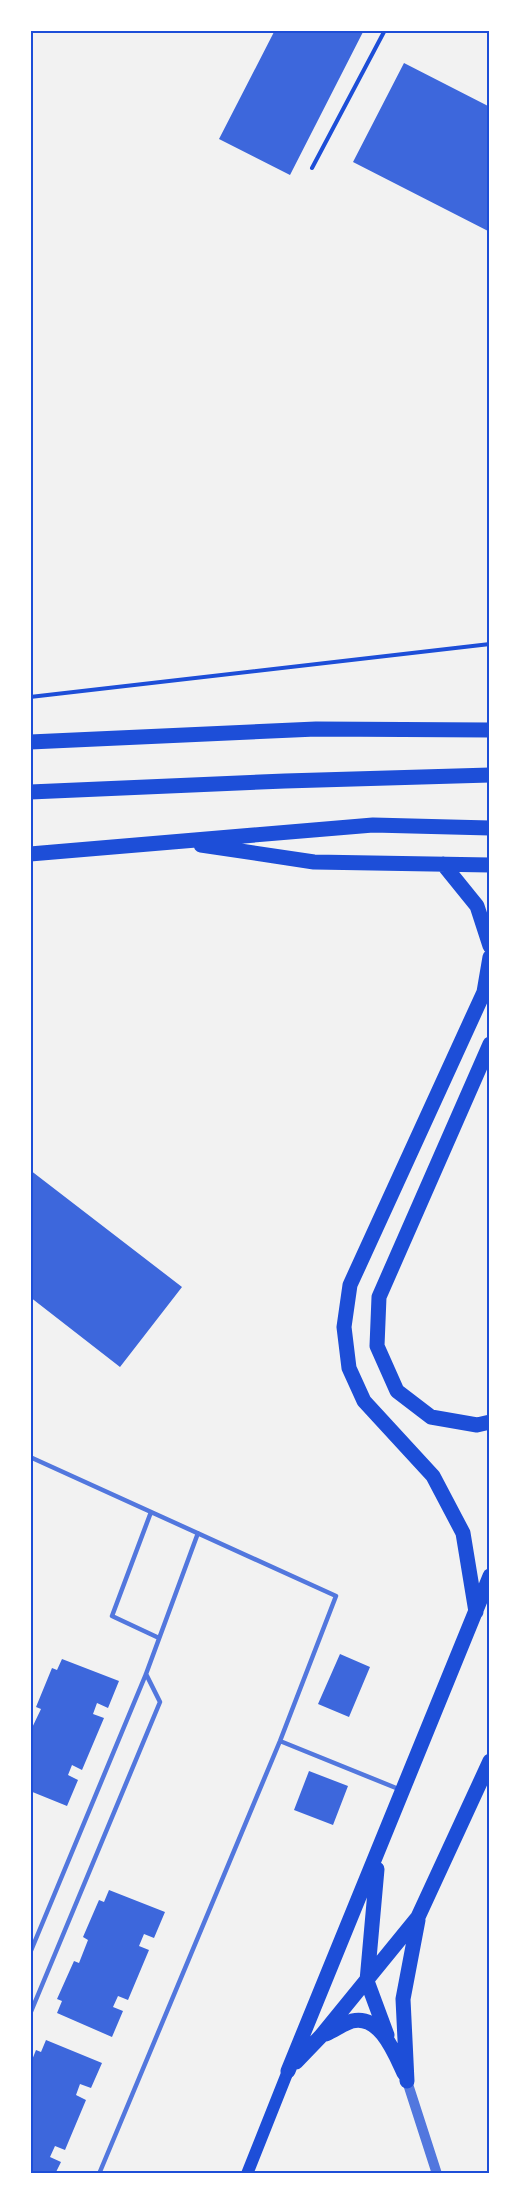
<svg xmlns="http://www.w3.org/2000/svg" width="520" height="2204" font-family="'Source Sans 3',sans-serif">
<style>
.building{fill:#3d67dc}
.lines{fill:none;stroke-linecap:round;stroke-linejoin:round}
.path{stroke:#1d4ed8;stroke-width:4}
.service{stroke:#5277de;stroke-width:4.5}
.tertiary{stroke:#5277de;stroke-width:10}
.secondary{stroke:#1d4ed8;stroke-width:12}
.primary{stroke:#1d4ed8;stroke-width:15}
.neatline{fill:none;stroke:#1d4ed8;stroke-width:2}
</style>
<rect width="100%" height="100%" fill="#f2f2f2"/>
<path class="building" d="M275,30H364L290,175L219,139Z
M404,63L490,107V232L353,162Z
M30,1170L182,1287L120,1367L30,1297Z
M340,1654L370,1667L349,1717L318,1704Z
M62,1659L119,1681L108,1708L97,1703L93,1714L104,1718L82,1770L72,1765L68,1775L78,1780L67,1806L30,1791V1732L41,1709L36,1707L52,1668L57,1670Z
M309,1771L348,1786L333,1825L294,1810Z
M109,1890L165,1912L154,1938L144,1934L139,1946L149,1950L128,2000L118,1996L113,2007L123,2011L112,2037L57,2013L62,2001L57,1999L74,1961L79,1963L88,1940L83,1937L99,1900L104,1902Z
M46,2040L102,2063L91,2088L80,2084L76,2095L86,2100L65,2150L55,2146L50,2157L61,2162L55,2174H30V2065L36,2050L41,2052Z"/>
<g class="lines">
<path class="path" d="M312,168L385,30
M30,697L490,644"/>
<path class="service" d="M30,1457L336,1596L280,1741L99,2174
M151,1512L112,1616L159,1638
M280,1741L401,1790
M30,1953L146,1674L198,1533
M30,2014L160,1702L146,1674"/>
<path class="tertiary" d="M407,2081L437,2174"/>
<path class="secondary" d="M247,2174L288,2071"/>
<path class="primary" d="M30,742L316,729L490,730
M30,792L285,781L490,775
M201,845L314,862L490,865
M30,854L373,825L490,828
M443,864L477,906L490,946
M490,1044L379,1297L377,1346L397,1391L431,1417L477,1425L490,1422
M476,1612L463,1533L433,1476L364,1401L349,1368L344,1327L350,1285L484,992L490,957
M377,1869L367,1981L387,2035
M326,2034C335,2030 343,2024 352,2021C380,2014 395,2054 404,2073
M296,2062L321,2036L418,1917L490,1761
M288,2071L490,1576
M407,2081L403,1999L418,1920"/>
</g>
<rect width="520" height="2204" fill="none" stroke="#ffffff" stroke-width="63"/>
<rect x="32" y="32" width="456" height="2140" class="neatline"/>
</svg>
